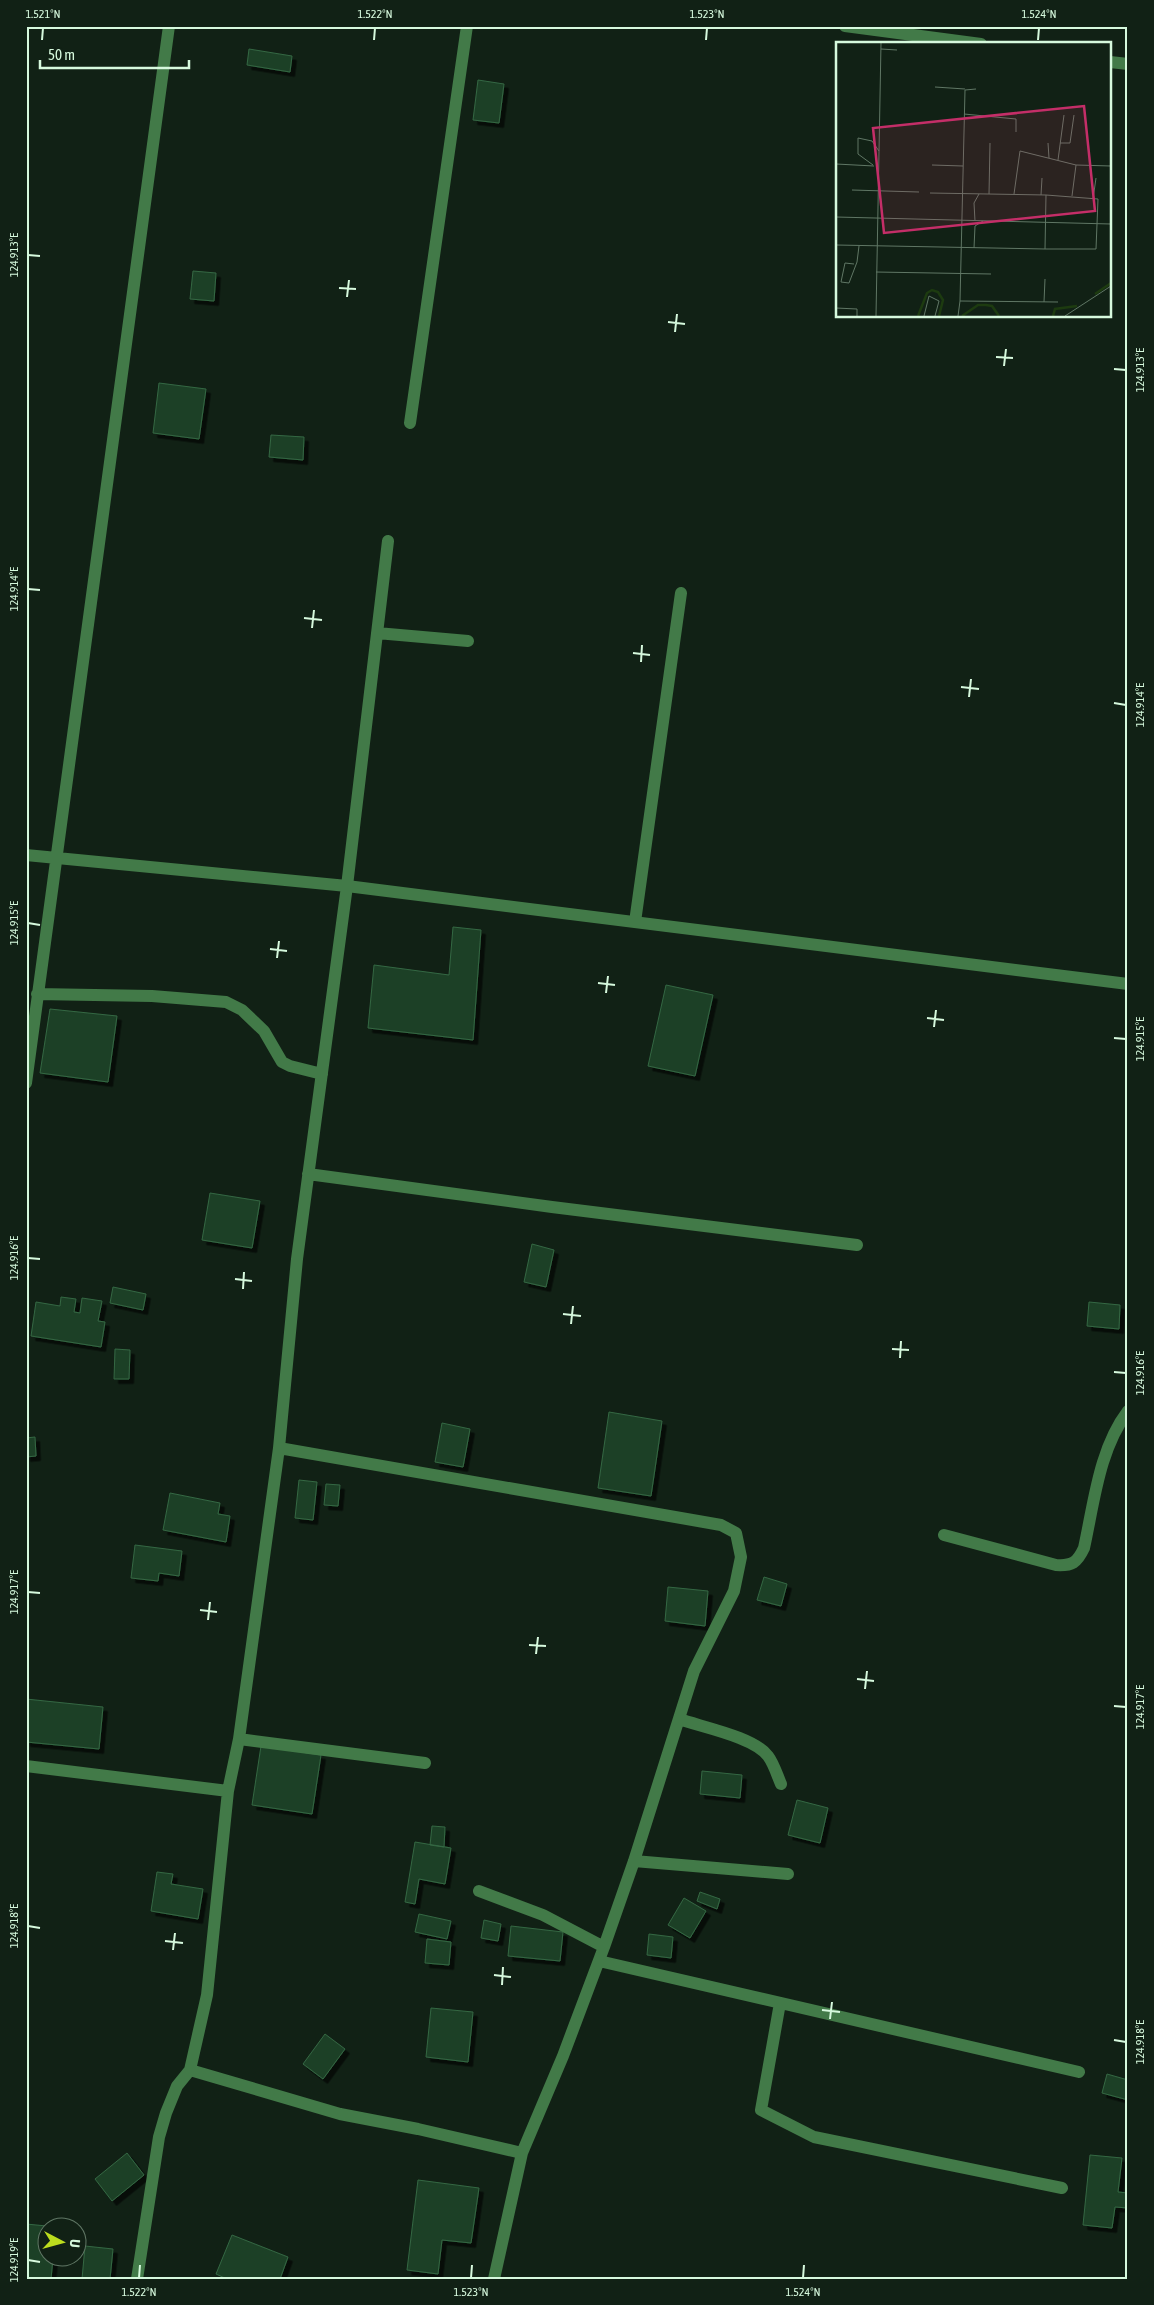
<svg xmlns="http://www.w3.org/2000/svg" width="1154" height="2305" font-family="'Asap Condensed',sans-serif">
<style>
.building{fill:#1f4028;stroke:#346843;filter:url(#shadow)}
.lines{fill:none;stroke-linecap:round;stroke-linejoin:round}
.minor{stroke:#427a48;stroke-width:12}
.ticks{fill:none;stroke:#d6f9dd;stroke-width:2}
.inset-river{fill:none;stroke:#1d3b10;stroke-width:2.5}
.inset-road{fill:none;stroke:#607765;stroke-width:1}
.view{fill:#c42e68;fill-opacity:0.15;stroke:#c42e68;stroke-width:2.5}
.inset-edge{fill:none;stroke:#d6f9dd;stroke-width:2.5}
.neatline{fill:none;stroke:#d6f9dd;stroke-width:2}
.ticks-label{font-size:12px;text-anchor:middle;fill:#d6f9dd}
</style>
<defs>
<filter id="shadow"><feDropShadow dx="4.5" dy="4.5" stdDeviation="0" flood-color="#0009"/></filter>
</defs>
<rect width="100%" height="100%" fill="#112115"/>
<path class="building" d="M249,49L292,56L290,72L247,65Z
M478,80L504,84L499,123L473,120Z
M193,271L216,273L214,301L190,299Z
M159,383L206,389L199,439L153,433Z
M271,435L304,437L303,460L269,457Z
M453,927L481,930L473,1040L368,1028L374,965L449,975Z
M666,985L713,995L695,1076L648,1066Z
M50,1009L117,1016L108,1082L40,1073Z
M210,1193L260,1201L252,1248L202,1240Z
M532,1244L554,1250L546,1287L524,1282Z
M113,1287L146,1294L143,1310L110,1303Z
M61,1297L76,1299L74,1312L80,1313L82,1298L102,1301L98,1321L105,1322L101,1347L31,1336L36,1302L60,1306Z
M1089,1302L1120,1305L1119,1329L1087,1326Z
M115,1349L130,1350L129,1379H114Z
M609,1412L662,1421L651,1496L598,1488Z
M442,1423L470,1429L463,1467L435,1462Z
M35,1437L36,1456L26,1457V1438Z
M299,1480L317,1482L313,1520L295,1518Z
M326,1484L340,1485L338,1506L324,1505Z
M170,1493L220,1503L218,1514L230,1516L226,1542L163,1530Z
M135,1545L182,1551L179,1576L159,1573L158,1581L131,1578Z
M764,1577L787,1584L781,1606L757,1600Z
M668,1587L708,1591L705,1626L665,1621Z
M26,1699L103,1707L99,1749L26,1742Z
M261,1746L321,1755L312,1814L252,1805Z
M702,1771L742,1775L740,1798L700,1794Z
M797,1800L828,1808L820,1843L788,1835Z
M432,1826L445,1827L444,1847L430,1845Z
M415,1842L451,1848L445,1884L419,1879L415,1904L405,1902Z
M157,1872L173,1874L171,1884L203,1889L198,1919L151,1911Z
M700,1892L720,1899L717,1909L697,1901Z
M684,1898L706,1911L690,1938L668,1925Z
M419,1914L451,1921L447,1939L415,1932Z
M484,1920L501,1924L498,1941L481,1938Z
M511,1926L563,1932L560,1961L508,1956Z
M649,1934L673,1937L671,1958L647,1955Z
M427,1939L451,1942L449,1965L425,1963Z
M431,2008L473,2012L468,2062L426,2057Z
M325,2034L345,2049L323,2079L303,2064Z
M1107,2074L1128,2080V2100L1102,2093Z
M127,2153L144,2175L112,2201L95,2179Z
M1090,2155L1122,2158L1118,2192L1128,2193V2208L1115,2207L1112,2228L1083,2225Z
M418,2180L479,2188L471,2243L442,2240L438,2274L407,2270Z
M26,2224L57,2227L48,2228V2258H53L51,2279H26Z
M232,2235L288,2257L280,2279H227L216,2274Z
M85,2246L113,2249L110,2279H82Z"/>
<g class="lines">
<path class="minor" d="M845,26L981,44
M1110,62L1128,64
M410,423L467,26
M377,633L468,641
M26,855L347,886L1128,984
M635,922L681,593
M37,994L152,996L226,1002L242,1010L264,1031L282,1062L290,1066L322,1074
M26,1083L169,26
M308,1174L552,1207L857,1245
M944,1535L1056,1565C1072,1566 1077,1563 1084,1548C1094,1503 1099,1449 1128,1411
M679,1719C702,1727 754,1737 768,1756C774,1764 777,1775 781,1784
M239,1739L425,1763
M26,1766L228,1791L207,1995L190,2070L177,2086L166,2113L159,2137L137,2279
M228,1791L239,1739L279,1448L297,1259L347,886L388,541
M634,1861L788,1874
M479,1891L543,1915L604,1947
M599,1961L1079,2072
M780,2003L761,2110L814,2137L1062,2188
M190,2070L340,2114L418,2129L522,2153L563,2056L604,1947L634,1861L694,1671L734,1591L741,1557L736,1533L721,1525L279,1448
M494,2279L522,2153"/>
</g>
<path class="ticks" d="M42,40L43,28M374,40L375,28M706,40L707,28M1038,40L1039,28M28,255L40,256M339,288L356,289M347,297L349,280M668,322L685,324M675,332L677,314M996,357L1013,358M1004,366L1006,349M1114,369L1126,370M28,589L40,590M304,618L322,620M312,628L314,610M633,653L650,655M641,662L642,645M961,687L979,689M969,697L971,679M1114,703L1126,705M28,923L40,925M270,949L287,951M277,958L279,941M598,983L615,985M606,993L608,976M927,1018L944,1020M934,1027L936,1010M1114,1038L1126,1039M28,1258L40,1259M235,1279L252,1281M243,1289L244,1272M563,1314L581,1316M571,1324L573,1306M892,1349L909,1350M900,1358L901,1341M1114,1372L1126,1373M28,1592L40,1593M200,1610L217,1612M208,1620L210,1602M529,1645L546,1646M536,1654L538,1637M857,1679L874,1681M865,1689L867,1671M1114,1706L1126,1707M28,1926L40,1928M165,1941L183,1943M173,1950L175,1933M494,1975L511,1977M502,1985L503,1967M822,2010L840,2012M830,2019L832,2002M1114,2040L1126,2042M28,2260L40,2262M139,2278L140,2265M471,2278L472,2265M803,2278L804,2265"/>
<g transform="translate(836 42)">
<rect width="275" height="275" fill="#112115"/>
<path class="inset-river" d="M259,252L275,241M82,274L91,251L96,248L102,250L107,258L103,274M126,274L142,263H150L156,264L163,274M217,274L219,267L241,264"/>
<path class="inset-road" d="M45,7L61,8M99,45L129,47M140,47L129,48L124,259L222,260M128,72L180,77V90M212,101L213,116M224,101H234L238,73M222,118L228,73M0,122L38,124M37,123L22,112V96L36,99L43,109M96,123L127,124M240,123L275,124M16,148L83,150M94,151L210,153M153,152L154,101M178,152L184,109L240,123L236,154M205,153L206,136M210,153L262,157L260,207H209ZM257,157L260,136M0,175L275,182M139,179L138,161L143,152M0,203L209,207M138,206L139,184L147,179M18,222L9,221L5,240L13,241L21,220L23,204M40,230L155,232M208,260L209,237M0,266L21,267V274M40,274L45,1M88,274L93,254L103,259L99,274M122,274L124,259M229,274L275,244"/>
<path class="view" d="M248,64L259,169L48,191L37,86Z"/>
<rect width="275" height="275" class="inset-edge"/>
</g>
<rect width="1154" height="2305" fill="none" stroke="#112115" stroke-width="55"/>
<g transform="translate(62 2242) rotate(96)"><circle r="24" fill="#112115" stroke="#607765"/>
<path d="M0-4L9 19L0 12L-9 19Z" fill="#bcdd1e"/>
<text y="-8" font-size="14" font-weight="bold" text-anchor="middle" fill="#d6f9dd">U</text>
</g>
<path d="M40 60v8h149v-8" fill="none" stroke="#d6f9dd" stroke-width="2.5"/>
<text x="48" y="60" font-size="15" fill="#d6f9dd" stroke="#112115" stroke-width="4" paint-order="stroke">50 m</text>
<rect x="28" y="28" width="1098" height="2250" class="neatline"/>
<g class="ticks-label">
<text x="43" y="18">1.521°N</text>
<text x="375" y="18">1.522°N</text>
<text x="707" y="18">1.523°N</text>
<text x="1039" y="18">1.524°N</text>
<text transform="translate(14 255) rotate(-90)" y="4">124.913°E</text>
<text transform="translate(1140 370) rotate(-90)" y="4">124.913°E</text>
<text transform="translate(14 589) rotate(-90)" y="4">124.914°E</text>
<text transform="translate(1140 705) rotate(-90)" y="4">124.914°E</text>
<text transform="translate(14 923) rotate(-90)" y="4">124.915°E</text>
<text transform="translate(1140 1039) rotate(-90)" y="4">124.915°E</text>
<text transform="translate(14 1258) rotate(-90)" y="4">124.916°E</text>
<text transform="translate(1140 1373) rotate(-90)" y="4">124.916°E</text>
<text transform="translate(14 1592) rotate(-90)" y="4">124.917°E</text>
<text transform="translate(1140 1707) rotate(-90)" y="4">124.917°E</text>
<text transform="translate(14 1926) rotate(-90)" y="4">124.918°E</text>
<text transform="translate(1140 2042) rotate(-90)" y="4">124.918°E</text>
<text transform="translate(14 2260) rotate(-90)" y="4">124.919°E</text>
<text x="139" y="2296">1.522°N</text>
<text x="471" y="2296">1.523°N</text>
<text x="803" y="2296">1.524°N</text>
</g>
</svg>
